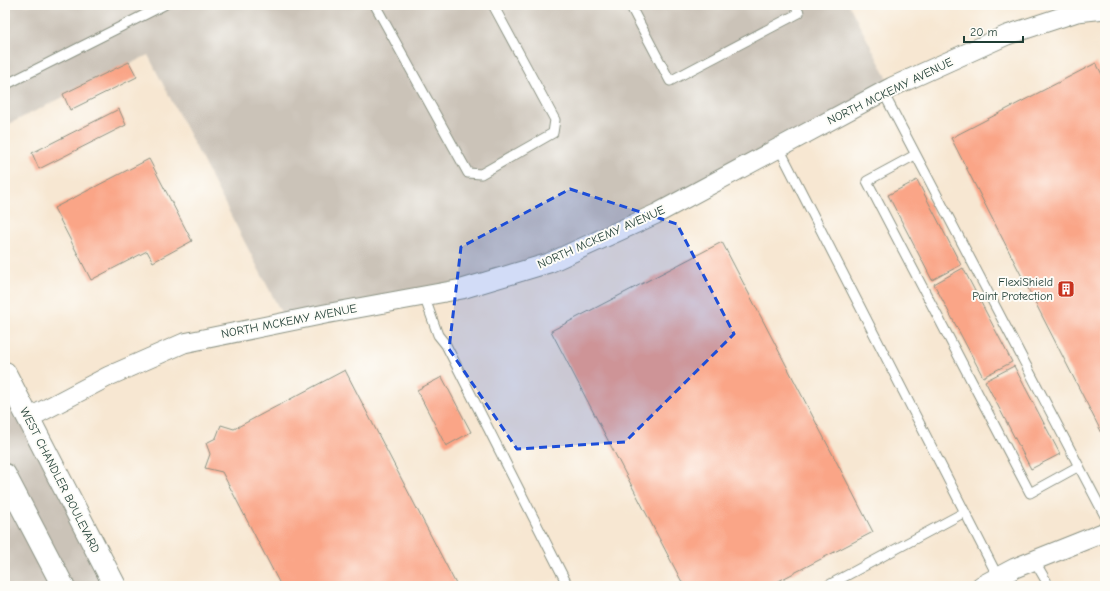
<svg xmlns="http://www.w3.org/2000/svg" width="1110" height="591" font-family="'Comic Neue',sans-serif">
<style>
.industrial{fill:#cbc3b8}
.building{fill:#faa587}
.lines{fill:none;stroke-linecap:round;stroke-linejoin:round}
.service-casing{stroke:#8b9283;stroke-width:11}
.minor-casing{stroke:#8b9283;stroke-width:21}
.secondary-casing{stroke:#8b9283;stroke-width:24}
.service{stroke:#fff;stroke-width:9}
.minor{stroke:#fff;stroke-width:19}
.secondary{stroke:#fff;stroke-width:22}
.marked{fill:#1d4ed8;fill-opacity:0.2;stroke:#1d4ed8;stroke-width:3;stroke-dasharray:8 5;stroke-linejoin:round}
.labels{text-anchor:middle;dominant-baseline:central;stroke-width:4;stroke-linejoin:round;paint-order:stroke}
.street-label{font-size:12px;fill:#1f3d34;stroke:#fdfcf7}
.poi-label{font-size:12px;fill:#1f3d34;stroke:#fdfcf7;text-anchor:end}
</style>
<rect width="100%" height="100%" fill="#fdfcf7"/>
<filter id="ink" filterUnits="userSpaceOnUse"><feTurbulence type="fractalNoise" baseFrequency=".025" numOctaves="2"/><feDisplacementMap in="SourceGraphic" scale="8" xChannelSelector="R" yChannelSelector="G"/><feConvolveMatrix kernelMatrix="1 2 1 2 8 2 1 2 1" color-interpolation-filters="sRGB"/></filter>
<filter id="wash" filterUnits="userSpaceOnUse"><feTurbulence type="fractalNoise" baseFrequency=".012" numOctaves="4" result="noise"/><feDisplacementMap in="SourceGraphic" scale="16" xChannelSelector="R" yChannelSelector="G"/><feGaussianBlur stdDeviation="0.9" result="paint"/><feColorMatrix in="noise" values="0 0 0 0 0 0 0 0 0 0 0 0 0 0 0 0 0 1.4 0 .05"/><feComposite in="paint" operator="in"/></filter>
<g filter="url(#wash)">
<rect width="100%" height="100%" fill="#f7e7d2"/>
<path class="industrial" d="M5,5H849L892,87L549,263L286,322L148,55L5,126Z
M5,378L113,586H5Z"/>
<g id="blocks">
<path class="building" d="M129,62L137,77L70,110L63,94Z
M1096,63L1105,80V439L951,138Z
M119,109L126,125L39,169L32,153Z
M149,159L192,241L153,262L147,251L91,280L54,208Z
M917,180L961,265L932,280L888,195Z
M722,242L873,532L769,586H684L551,331Z
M963,268L1012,362L983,377L934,284Z
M1014,366L1060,454L1031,469L985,381Z
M345,370L457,586H281L222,472L205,468L210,454L206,443L216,438L221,425L234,429Z
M442,377L471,432L446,446L417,390Z"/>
</g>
</g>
<g filter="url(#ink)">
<use href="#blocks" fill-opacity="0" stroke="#8b9283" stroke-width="1"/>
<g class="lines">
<g class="service-casing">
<path id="service" d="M375,5L468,173L481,174L553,133L555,120L493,5
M630,5L670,81L799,13L795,5
M5,85L164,5
M883,92L1105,516
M779,148L998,577
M915,155L867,181L1030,493L1079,466
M424,296L438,335L446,345L568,586
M1034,560L1049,586
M827,586L965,512"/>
</g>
<g class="minor-casing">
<path id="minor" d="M29,418L109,376L184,343L325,314L462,289L549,263L656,214L892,87L1007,35L1077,12L1105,9
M981,586L1015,568L1105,532"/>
</g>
<g class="secondary-casing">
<path id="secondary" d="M5,373L115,586
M5,475L63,586"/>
</g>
<use href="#service" class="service"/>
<use href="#minor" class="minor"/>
<use href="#secondary" class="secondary"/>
</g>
</g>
<path class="marked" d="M570,189L677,224L734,334L625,442L517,449L449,349L461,247Z"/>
<defs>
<g id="building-square" transform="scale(0.9)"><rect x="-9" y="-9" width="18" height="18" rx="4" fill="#c8321e" stroke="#fdfcf7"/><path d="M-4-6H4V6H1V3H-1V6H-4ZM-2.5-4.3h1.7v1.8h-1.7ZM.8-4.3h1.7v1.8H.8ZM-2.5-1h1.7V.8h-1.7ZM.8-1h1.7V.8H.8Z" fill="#fff"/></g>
</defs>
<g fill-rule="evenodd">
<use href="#building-square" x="1066" y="289"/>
</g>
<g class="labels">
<g class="street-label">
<text transform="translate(890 91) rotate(-26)">NORTH MCKEMY AVENUE</text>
<text transform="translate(601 237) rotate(-24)">NORTH MCKEMY AVENUE</text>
<text transform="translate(289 321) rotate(-11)">NORTH MCKEMY AVENUE</text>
<text transform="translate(60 480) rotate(63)">WEST CHANDLER BOULEVARD</text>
</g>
<g class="poi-label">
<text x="1053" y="282">FlexiShield<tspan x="1053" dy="14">Paint Protection</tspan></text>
</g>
</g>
<rect width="1110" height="591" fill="none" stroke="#fdfcf7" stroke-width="20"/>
<path d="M964 36v6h59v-6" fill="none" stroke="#1f3d34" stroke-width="2"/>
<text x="970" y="36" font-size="12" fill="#1f3d34" stroke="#fdfcf7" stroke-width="3" paint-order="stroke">20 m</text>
</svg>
